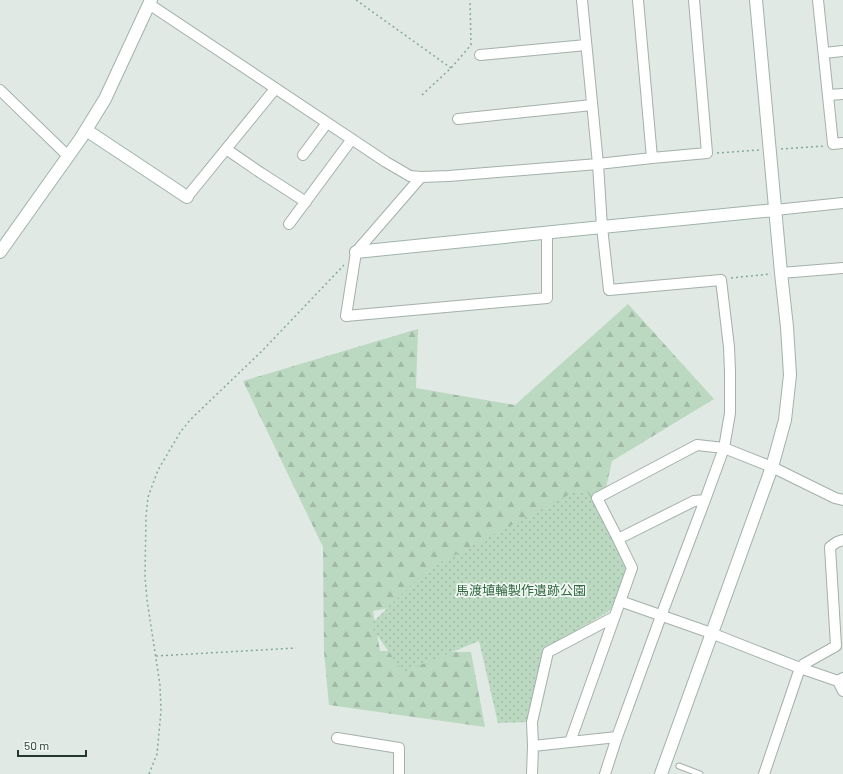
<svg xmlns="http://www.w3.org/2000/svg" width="843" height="774" font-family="Barlow,'Noto Sans JP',sans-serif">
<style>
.forest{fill:url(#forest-firs)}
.park{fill:url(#park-dots)}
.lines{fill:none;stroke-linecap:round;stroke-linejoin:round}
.lane-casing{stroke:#a4b0aa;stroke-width:7}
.street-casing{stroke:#a4b0aa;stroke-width:12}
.secondary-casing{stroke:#a0b3ab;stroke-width:14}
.path{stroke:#84a99a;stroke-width:1.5;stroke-dasharray:2 3;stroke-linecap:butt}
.lane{stroke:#fff;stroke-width:5}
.street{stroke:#fff;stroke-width:10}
.secondary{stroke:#fff;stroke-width:12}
.labels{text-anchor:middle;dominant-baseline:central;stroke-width:3.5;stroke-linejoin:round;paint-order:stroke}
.park-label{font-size:13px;fill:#326943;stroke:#f0f6f2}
</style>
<defs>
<pattern id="forest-firs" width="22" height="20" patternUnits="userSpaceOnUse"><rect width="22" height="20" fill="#bbd8c0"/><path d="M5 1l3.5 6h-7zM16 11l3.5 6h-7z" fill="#a0baa5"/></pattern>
<pattern id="park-dots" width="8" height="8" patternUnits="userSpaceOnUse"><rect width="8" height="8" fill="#bbd8c0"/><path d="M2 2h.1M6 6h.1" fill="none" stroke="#a0baa5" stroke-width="1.8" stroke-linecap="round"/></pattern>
</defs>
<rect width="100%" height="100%" fill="#e0e9e4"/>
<path class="forest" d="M628,304L714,399L612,461L589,563L521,584L373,611L380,651L471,652L485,727L329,705L324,652L323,547L243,381L418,329L416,388L515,405Z"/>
<path class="park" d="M587,491L624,558L626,569L614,605L608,612L544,649L528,722L498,723L479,641L403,672L370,625L428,569L572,493Z"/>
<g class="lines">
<g class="lane-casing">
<path id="lane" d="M679,766L700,774"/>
</g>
<g class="street-casing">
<path id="street" d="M582,0L598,164L602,227L609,290L721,280L729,347L730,372V413L724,448L705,500L661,616L617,737L605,774
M638,0L652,158
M818,0L833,144L843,143
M149,4L386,162L410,176L421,177L449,176L598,164L652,158L707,153L694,0
M824,53L843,51
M480,55L586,45
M0,90L68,156
M828,95L843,94
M458,119L592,105
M226,149L261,173L306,202
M303,155L327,123
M421,177L356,252L346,316L547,298V232
M187,197L275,89
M775,210L843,203
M289,224L352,139
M781,273L843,268
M618,539L694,501L705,500
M620,601L711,633L800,668L838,681L843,678
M838,681L843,691
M337,738L399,748V774
M570,742L632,568L618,539L597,498L697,445L724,448L772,467L835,498L843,500
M533,746L617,737
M532,774L533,746L532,722L548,652L614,617
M764,774L800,668L804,664L836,646L830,547L837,542L843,540"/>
</g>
<g class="secondary-casing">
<path id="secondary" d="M86,130L187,197
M0,252L81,138L105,99L151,0
M356,252L602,227L775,210
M661,774L772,467L785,420L790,375L787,327L781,273L756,0"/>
</g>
<path class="path" d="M356,0L451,68
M422,95L451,68L471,45L470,0
M781,149L825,146
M717,153L759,150
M731,278L771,274
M156,656L296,648
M149,774L157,754L161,711L160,685L147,600L145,577L146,516L148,497L158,470L181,431L191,419L262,351L344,265"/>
<use href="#lane" class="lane"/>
<use href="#street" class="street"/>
<use href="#secondary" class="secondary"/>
</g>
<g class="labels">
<g class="park-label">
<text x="521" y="590">馬渡埴輪製作遺跡公園</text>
</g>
</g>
<path d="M18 750v6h68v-6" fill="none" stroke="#233730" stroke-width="2"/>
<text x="24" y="750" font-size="12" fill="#233730" stroke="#f0f6f2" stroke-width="3" paint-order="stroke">50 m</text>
</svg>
